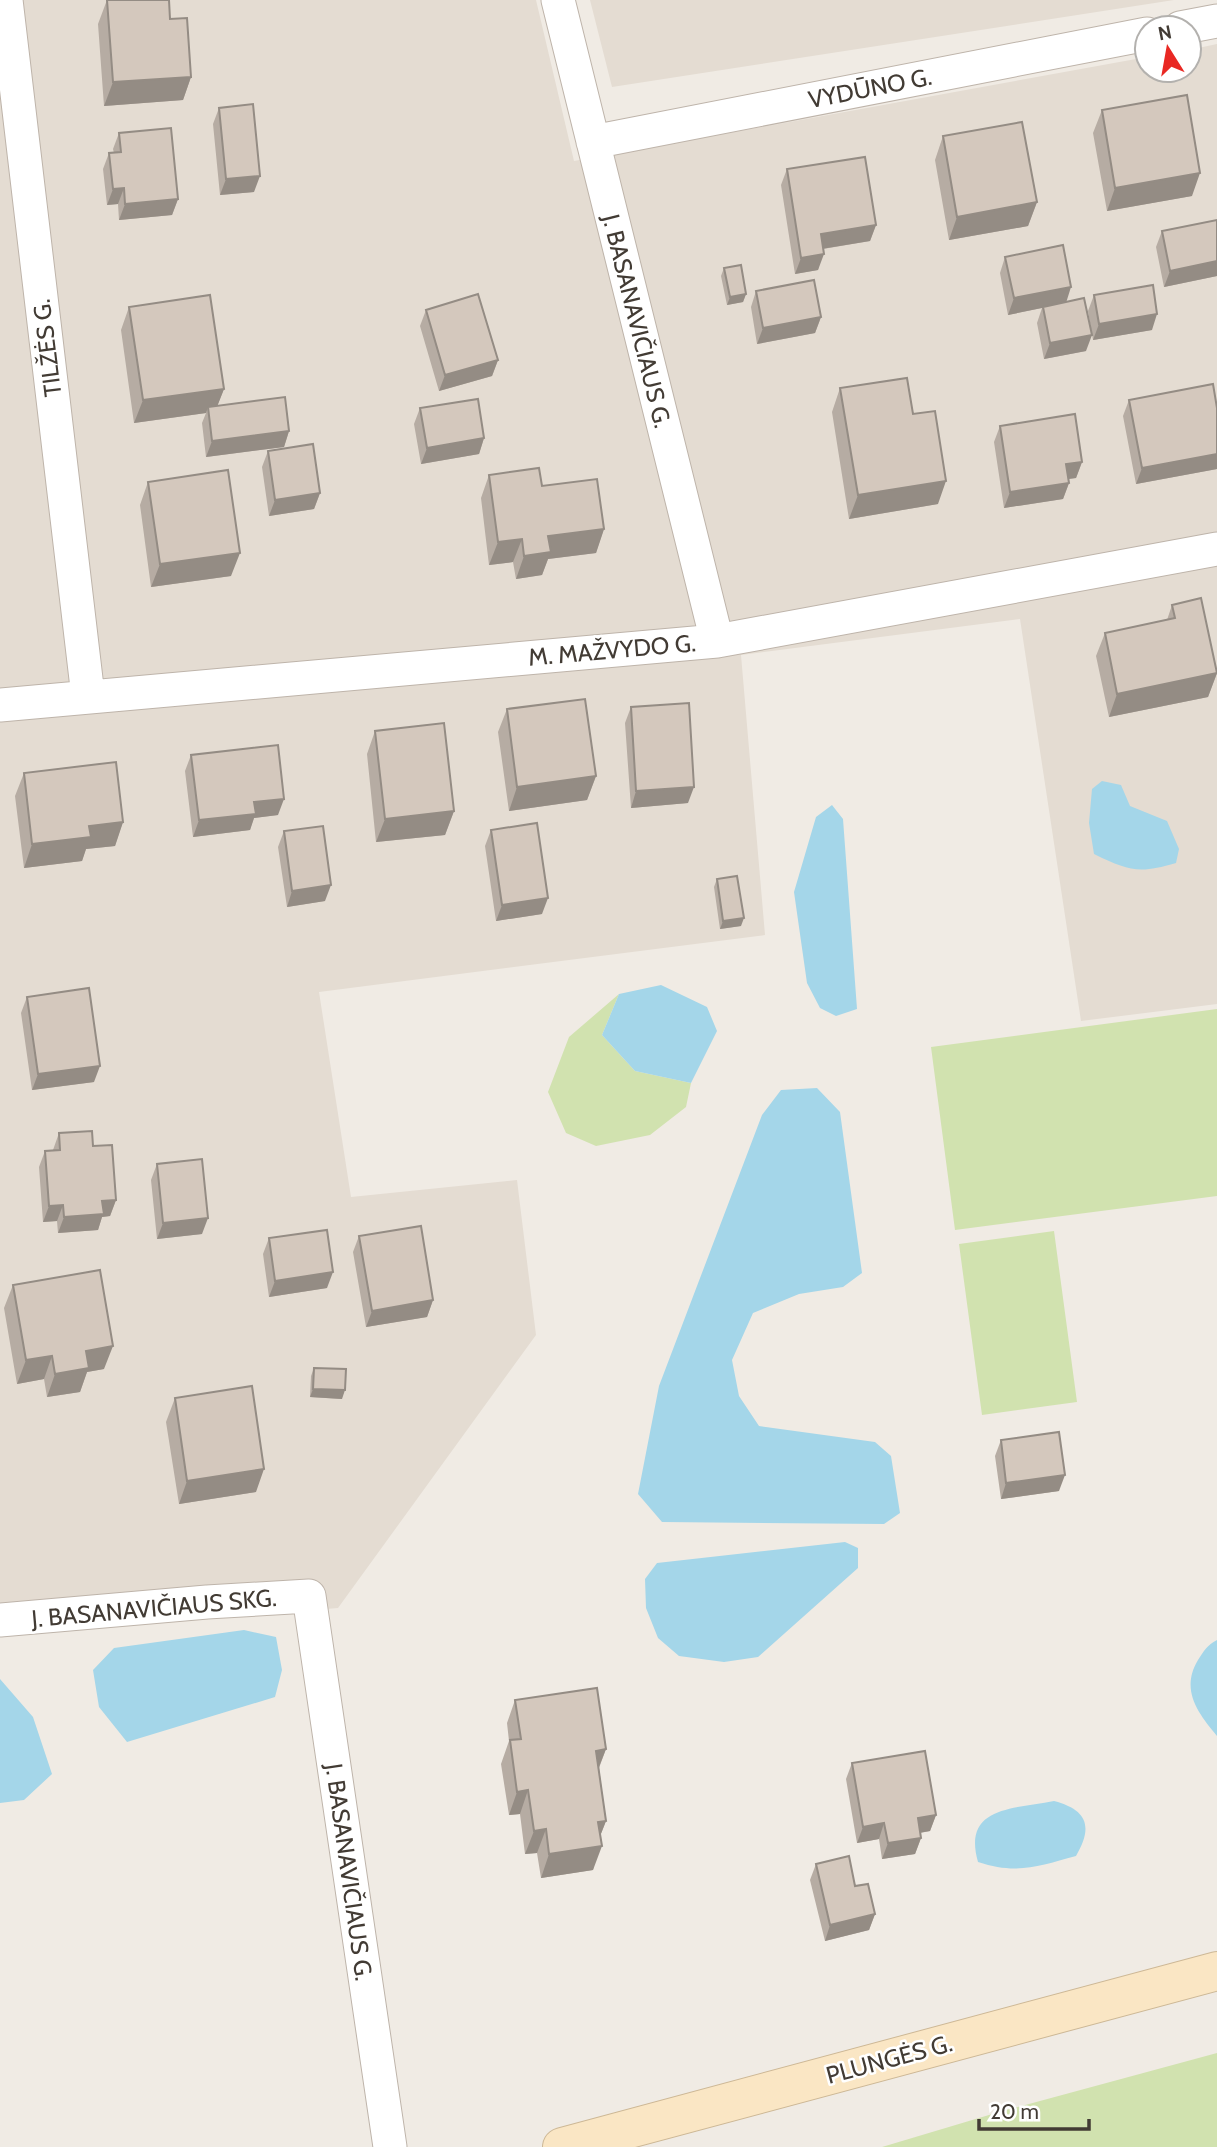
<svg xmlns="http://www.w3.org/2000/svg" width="1217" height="2147" font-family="Cabin,sans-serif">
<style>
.residential{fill:#e4dcd2}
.green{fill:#d1e2af}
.water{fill:#a4d6e9}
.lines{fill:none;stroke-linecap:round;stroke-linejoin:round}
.minor-casing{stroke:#beb4aa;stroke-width:35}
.secondary-casing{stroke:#cdb896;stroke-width:40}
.minor{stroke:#fff;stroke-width:33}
.secondary{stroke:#fae6c4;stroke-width:38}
.wall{fill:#b6aca3}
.shaded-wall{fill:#948c84}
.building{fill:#d4c8bd;stroke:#948c84;stroke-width:2}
.labels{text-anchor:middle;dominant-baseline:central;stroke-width:5;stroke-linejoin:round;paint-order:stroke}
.street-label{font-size:24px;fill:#423b34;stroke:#fff}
</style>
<rect width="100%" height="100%" fill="#f0ebe4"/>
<path class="residential" d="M0,0H536L574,161L1147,57V70H1189V50L1217,44V1004L1081,1021L1020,619L741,655L765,935L319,992L351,1197L517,1180L536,1335L338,1608L0,1636Z
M590,0H1174L612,87Z"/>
<path class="green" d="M619,994L602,1035L635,1071L691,1083L686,1107L650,1135L596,1146L566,1133L548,1092L569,1037Z
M1217,1009V1196L955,1230L931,1047Z
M1054,1231L1077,1402L982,1415L959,1244Z
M1217,2053V2147H882L999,2112Z"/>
<path class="water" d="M1102,781L1121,785L1130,806L1167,821L1179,849L1176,863C1139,874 1129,871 1094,854L1089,823L1092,789Z
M832,805L843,819L857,1009L836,1016L820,1008L807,983L794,892L816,817Z
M661,985L707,1007L717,1031L691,1083L635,1071L602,1035L619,994Z
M817,1088L840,1112L862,1273L843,1287L799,1294L753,1313L732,1360L739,1396L759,1426L875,1442L891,1456L900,1513L884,1524L662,1522L638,1494L659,1386L762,1115L781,1090Z
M845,1542L858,1548V1568L758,1657L724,1662L679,1656L658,1638L646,1608L645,1579L657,1563Z
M244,1630L276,1637L282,1670L275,1697L127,1742L99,1707L93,1670L114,1648Z
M1217,1640V1736C1198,1713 1180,1690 1198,1660C1204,1651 1207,1645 1217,1640Z
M0,1679L33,1717L52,1774L24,1800L0,1803Z
M1054,1801C1088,1810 1093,1827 1076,1856C1039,1866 1017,1875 978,1862C962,1806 1014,1809 1054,1801Z"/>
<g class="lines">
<g class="minor-casing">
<path id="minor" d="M6,0L88,696
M558,0L717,641
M1180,28L1217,21
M593,142L1147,34
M0,705L717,641L1217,549
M0,1620L207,1602L309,1596L390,2147"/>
</g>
<g class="secondary-casing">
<path id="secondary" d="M562,2147L1217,1971"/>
</g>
<use href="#minor" class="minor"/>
<use href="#secondary" class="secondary"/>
</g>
<path class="wall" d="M107,0L170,19L191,77L183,100L104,106L98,24Z
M219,108L254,192L220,195L213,124Z
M1102,110L1192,196L1107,211L1093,133Z
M119,133L178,199L172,215L119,220L118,204L107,205L103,169L109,153H114L113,149Z
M943,136L1037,202L1028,226L949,240L935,160Z
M787,169L876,225L870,241L823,249L818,270L795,274L781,185Z
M1217,220V276L1164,287L1156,247L1162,231Z
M1005,257L1066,302L1086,351L1044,359L1037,323L1042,308L1008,315L1000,273Z
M724,268L746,294L743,302L727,305L721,276Z
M756,291L821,317L815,333L757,344L751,307Z
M1094,295L1152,330L1093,340L1088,311Z
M129,307L224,389L217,406L289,431L284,447L206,457L202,423L206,413L134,423L121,330Z
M426,310L498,360L492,376L439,391L420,326Z
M840,388L938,504L849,519L832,412Z
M1129,400L1217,408V469L1136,484L1123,416Z
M420,408L484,438L479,454L421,464L414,424Z
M1000,426L1082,462L1076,478L1068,479L1069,483L1063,499L1004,508L994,442Z
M268,451L320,493L314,509L269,516L262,467Z
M489,475L542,486L604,529L596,553L548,559L542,575L516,579L513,562L489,565L481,498Z
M148,482L231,576L151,587L140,505Z
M1172,605L1217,673L1208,697L1109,717L1096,656L1105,633L1167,620Z
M631,707L688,803L631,808L625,723Z
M507,709L596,776L587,800L509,811L498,732Z
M375,731L454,811L445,835L376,842L367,754Z
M191,755L278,815L254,818L250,830L193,837L185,771Z
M24,773L123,822L115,846L86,849L82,861L24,868L15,796Z
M491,830L542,914L496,921L485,846Z
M284,831L325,901L287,907L278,847Z
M717,879L741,926L720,929L714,887Z
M27,997L94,1082L32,1090L21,1013Z
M59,1133L93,1146L116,1200L110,1216L102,1217L98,1230L58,1233L57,1221L43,1222L39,1167L45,1151L53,1150Z
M157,1164L202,1234L157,1239L151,1180Z
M359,1236L433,1300L427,1317L366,1327L353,1252Z
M269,1238L327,1288L269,1297L263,1254Z
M13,1285L104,1369L87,1372L80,1392L47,1397L44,1379L17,1384L4,1308Z
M314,1368L342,1399L310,1397L311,1376Z
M175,1398L256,1492L179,1504L166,1422Z
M1001,1440L1059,1491L1001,1499L995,1456Z
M515,1700L606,1749L599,1768L606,1821L600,1836L593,1870L541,1878L537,1853L525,1854L520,1814L509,1815L501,1764L509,1741L507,1723Z
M852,1763L936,1815L930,1831L920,1833L921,1838L915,1854L882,1859L879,1839L857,1843L846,1779Z
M816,1864L855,1886L875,1914L869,1930L825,1941L810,1880Z"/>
<path class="shaded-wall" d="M191,77L183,100L104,106L113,82Z
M1200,173L1192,196L1107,211L1115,188Z
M260,176L254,192L220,195L226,179Z
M124,188L118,204L107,205L113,189Z
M178,199L172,215L119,220L125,204Z
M1037,202L1028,226L949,240L957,217Z
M876,225L870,241L815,250L821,234Z
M824,254L818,270L795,274L801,258Z
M1217,261V276L1164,287L1170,271Z
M1071,287L1066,303L1008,315L1014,298Z
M746,294L743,302L727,305L730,297Z
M1157,314L1152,330L1093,340L1099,324Z
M821,317L815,333L757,344L763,328Z
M1092,335L1086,351L1044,359L1050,343Z
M498,360L492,376L439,391L445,375Z
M224,389L215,412L208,407L206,413L134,423L143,400Z
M289,431L284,447L206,457L212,441Z
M484,438L479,454L421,464L427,448Z
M1217,454V469L1136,484L1142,468Z
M1082,462L1076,478L1060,480L1066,464Z
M946,481L938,504L849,519L858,495Z
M1069,483L1063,499L1004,508L1010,492Z
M320,493L314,509L269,516L275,500Z
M604,529L596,553L548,559L542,575L516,579L524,556L548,536Z
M522,539L513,562L489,565L498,542Z
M240,553L231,576L151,587L160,564Z
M1217,673L1208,697L1109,717L1117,694Z
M596,776L587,800L509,811L517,787Z
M694,787L688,803L631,808L636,791Z
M284,799L278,815L254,818L250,830L193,837L199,820L254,802Z
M454,811L445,835L376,842L385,819Z
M123,822L115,846L86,849L82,861L24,868L32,844L89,826Z
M331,885L325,901L287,907L292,891Z
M548,898L542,914L496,921L502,905Z
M744,918L741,926L720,929L723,921Z
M100,1066L94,1082L32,1090L38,1074Z
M116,1200L110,1216L102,1217L98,1230L58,1233L64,1217L102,1201Z
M63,1205L57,1221L43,1222L49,1206Z
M208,1218L202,1234L157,1239L163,1223Z
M333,1272L327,1288L269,1297L275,1281Z
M433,1300L427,1317L366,1327L372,1311Z
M113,1346L104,1369L87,1372L80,1392L47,1397L55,1374L86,1351Z
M52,1356L44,1379L17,1384L26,1360Z
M313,1389L345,1390L342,1399L310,1397Z
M264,1469L256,1492L179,1504L187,1481Z
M1065,1475L1059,1491L1001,1499L1006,1483Z
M606,1749L597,1772L596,1751Z
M528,1790L520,1814L509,1815L517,1792Z
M936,1815L930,1831L912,1834L918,1818Z
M606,1821L597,1844L598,1822Z
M884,1823L879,1839L857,1843L863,1827Z
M546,1829L537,1853L525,1854L534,1831Z
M921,1838L915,1854L882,1859L888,1843Z
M602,1846L593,1870L541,1878L549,1854Z
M875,1914L869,1930L825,1941L830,1925Z"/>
<path class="building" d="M107,0H169L170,19L187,18L191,77L113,82Z
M1187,95L1200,173L1115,188L1102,110Z
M253,104L260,176L226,179L219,108Z
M1022,122L1037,202L957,217L943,136Z
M171,128L178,199L125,204L124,188L113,189L109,153L121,152L119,133Z
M865,157L876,225L821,234L824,254L801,258L787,169Z
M1217,220V261L1170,271L1162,231Z
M1063,245L1071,287L1014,298L1005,257Z
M741,265L746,294L730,297L724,268Z
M814,280L821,317L763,328L756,291Z
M1153,285L1157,314L1099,324L1094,295Z
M478,294L498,360L445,375L426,310Z
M210,295L224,389L143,400L129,307Z
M1084,298L1092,335L1050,343L1043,307Z
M907,378L913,414L935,411L946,481L858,495L840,388Z
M1213,384L1217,408V454L1142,468L1129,400Z
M285,397L289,431L212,441L208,407Z
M478,399L484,438L427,448L420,408Z
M1075,414L1082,462L1066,464L1069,483L1010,492L1000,426Z
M313,444L320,493L275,500L268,451Z
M539,468L542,486L597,479L604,529L548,536L551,552L524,556L522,539L498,542L489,475Z
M228,470L240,553L160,564L148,482Z
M1201,598L1217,673L1117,694L1105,633L1175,618L1172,605Z
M585,699L596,776L517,787L507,709Z
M689,703L694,787L636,791L631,707Z
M444,723L454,811L385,819L375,731Z
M278,745L284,799L254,802L256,814L199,820L191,755Z
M116,762L123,822L89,826L91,837L32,844L24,773Z
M537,823L548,898L502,905L491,830Z
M323,826L331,885L292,891L284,831Z
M737,876L744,918L723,921L717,879Z
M89,988L100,1066L38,1074L27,997Z
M92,1131L93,1146L112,1145L116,1200L102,1201L104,1214L64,1217L63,1205L49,1206L45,1151L60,1150L59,1133Z
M202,1159L208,1218L163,1223L157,1164Z
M421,1226L433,1300L372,1311L359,1236Z
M327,1230L333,1272L275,1281L269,1238Z
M100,1270L113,1346L86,1351L89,1368L55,1374L52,1356L26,1360L13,1285Z
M314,1368L346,1369L345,1390L313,1389Z
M252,1386L264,1469L187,1481L175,1398Z
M1059,1432L1065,1475L1006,1483L1001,1440Z
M597,1688L606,1749L596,1751L606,1821L598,1822L602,1846L549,1854L546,1829L534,1831L528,1790L517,1792L510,1740L521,1739L515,1700Z
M925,1751L936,1815L918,1818L921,1838L888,1843L884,1823L863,1827L852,1763Z
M849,1856L855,1886L868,1884L875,1914L830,1925L816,1864Z"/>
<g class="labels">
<g class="street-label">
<text transform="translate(870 88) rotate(-11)">VYDŪNO G.</text>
<text transform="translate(637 321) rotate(76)">J. BASANAVIČIAUS G.</text>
<text transform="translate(47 348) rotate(-97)">TILŽĖS G.</text>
<text transform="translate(612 650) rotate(-5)">M. MAŽVYDO G.</text>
<text transform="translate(154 1608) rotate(-5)">J. BASANAVIČIAUS SKG.</text>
<text transform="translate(349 1872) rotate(82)">J. BASANAVIČIAUS G.</text>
<text transform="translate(889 2059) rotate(-15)">PLUNGĖS G.</text>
</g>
</g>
<g transform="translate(1168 49) rotate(349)"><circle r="33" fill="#ffffff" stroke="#b3b1ae" stroke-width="2"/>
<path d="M0-5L12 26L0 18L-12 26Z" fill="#e92823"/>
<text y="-10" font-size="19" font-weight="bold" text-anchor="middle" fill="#423b34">N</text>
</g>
<path d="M979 2119v10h110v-10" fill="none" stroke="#423b34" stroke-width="3.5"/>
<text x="990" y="2119" font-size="21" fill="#423b34" stroke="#ffffff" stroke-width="5" paint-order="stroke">20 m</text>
</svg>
